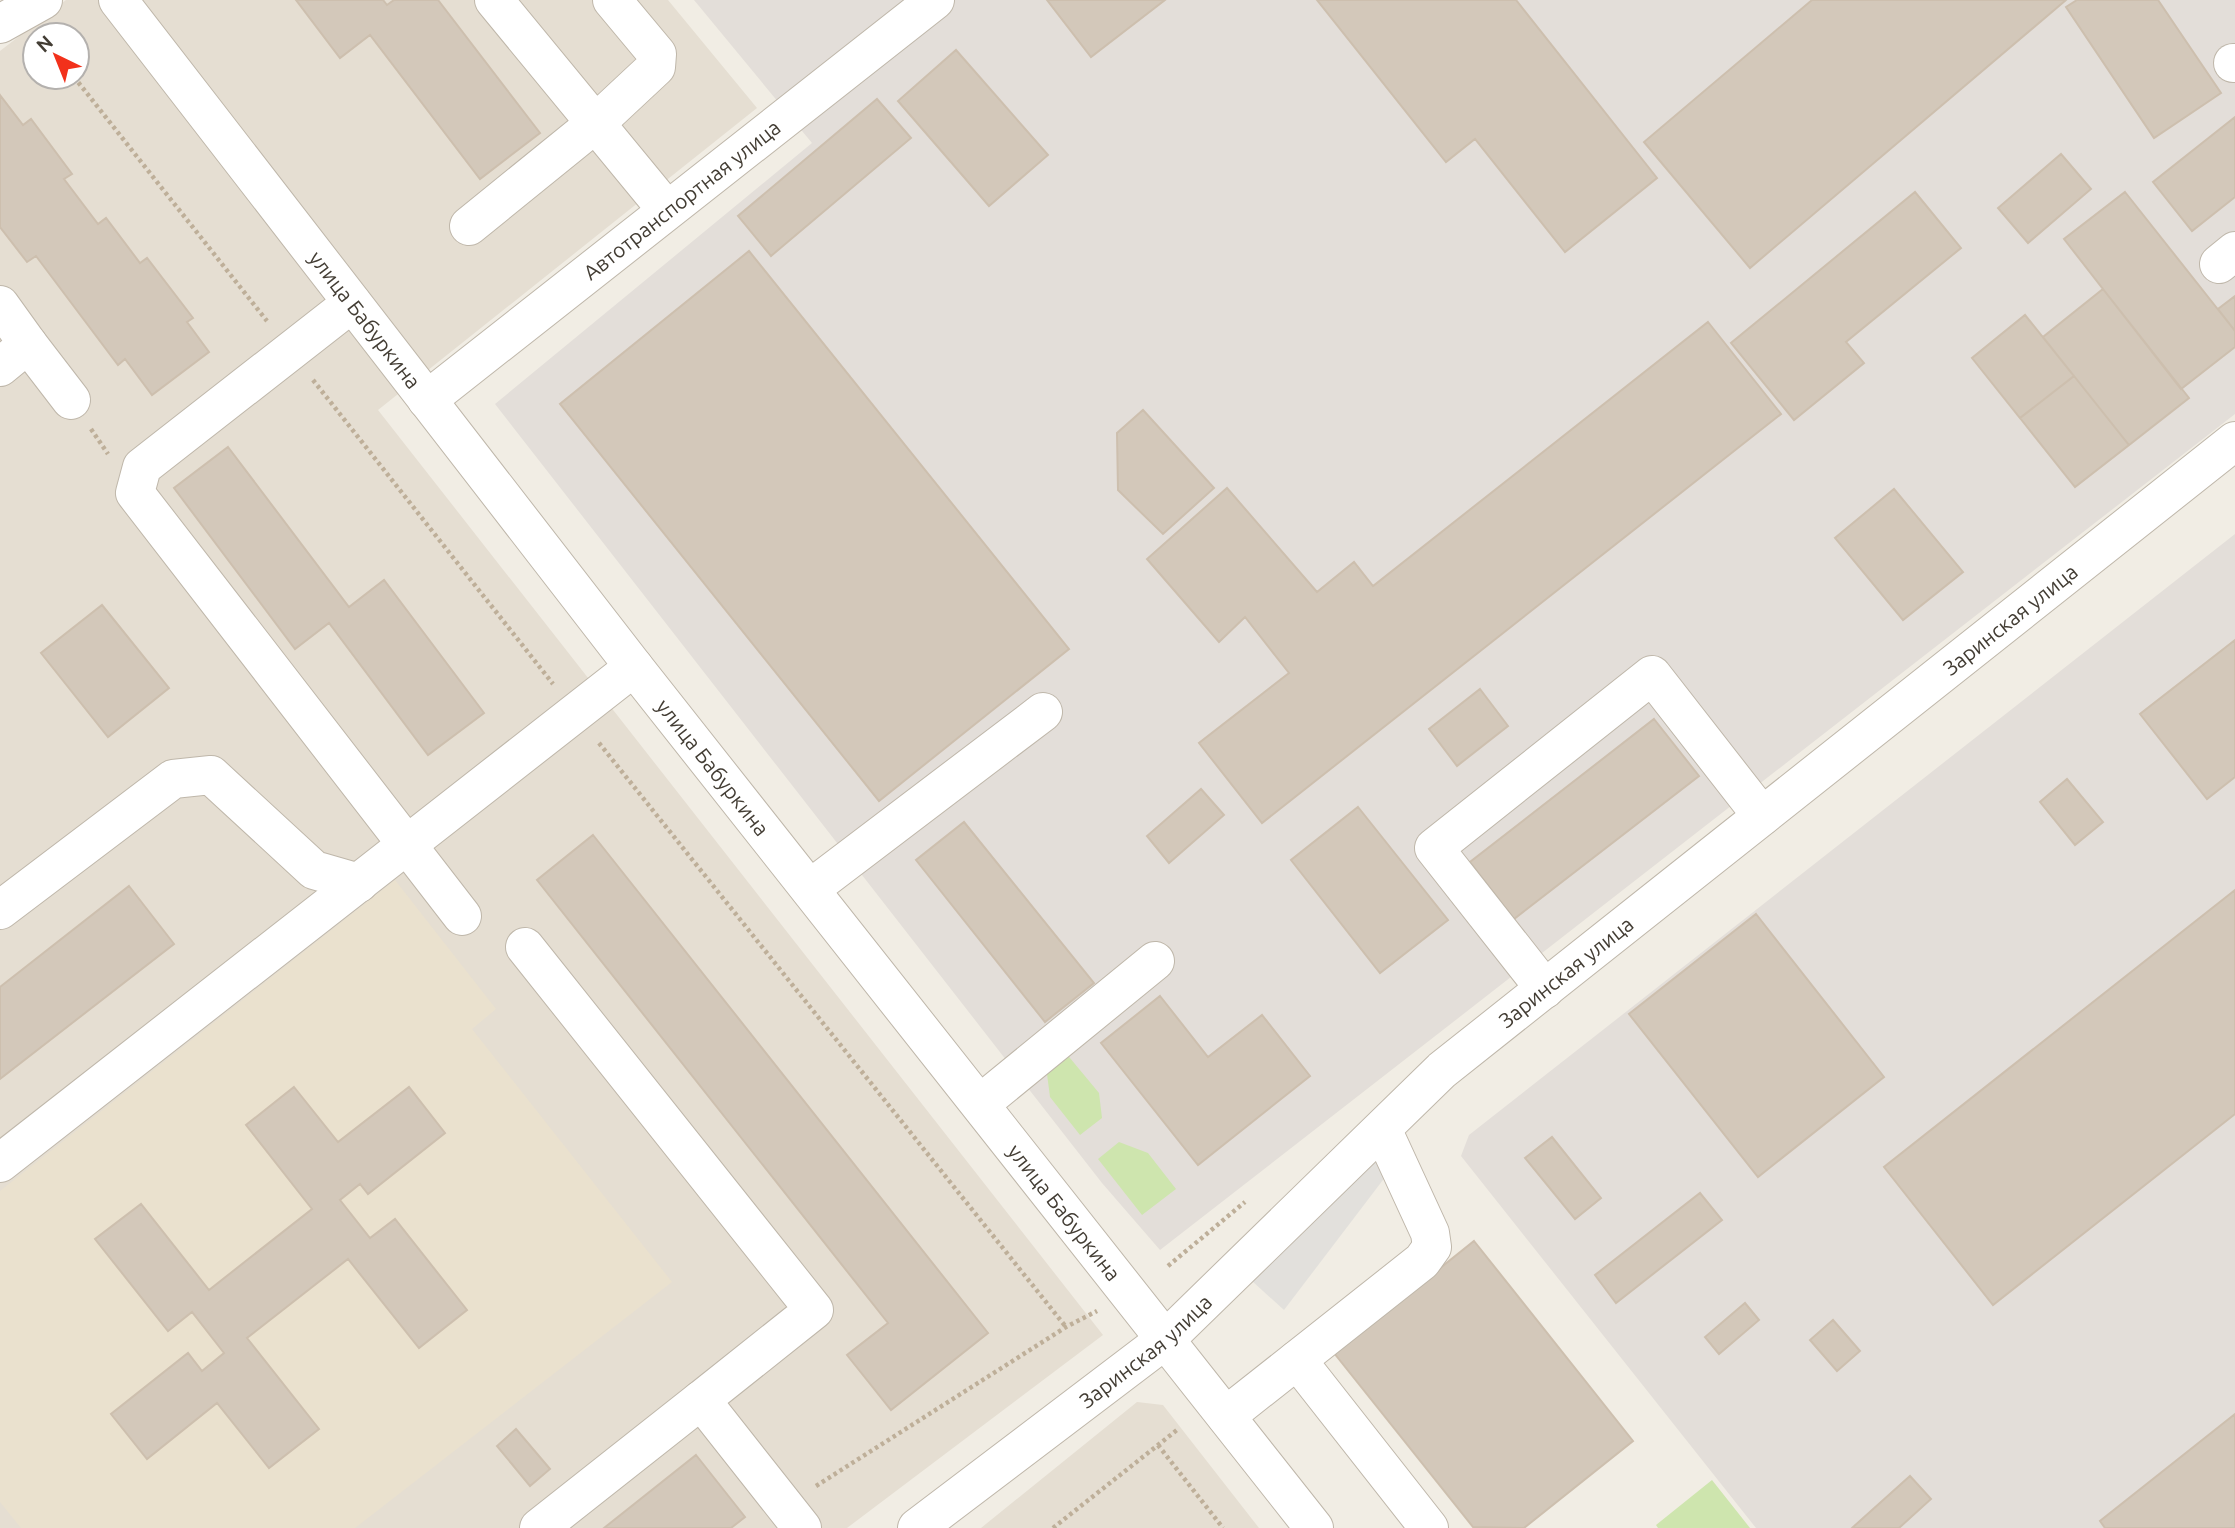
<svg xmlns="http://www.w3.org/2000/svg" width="2235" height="1528" font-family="Ubuntu,sans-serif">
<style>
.residential{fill:#e5ded2;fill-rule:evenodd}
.industrial{fill:#e3ded9}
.education{fill:#eae1ce}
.green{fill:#cee5ae}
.parking{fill:#e2e0dc}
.building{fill:#d3c8ba;stroke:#cdbfae;stroke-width:2}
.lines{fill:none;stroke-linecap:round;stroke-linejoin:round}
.minor-casing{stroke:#bfb7aa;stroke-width:40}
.path{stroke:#beaf99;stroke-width:4.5;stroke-dasharray:3.5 3.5;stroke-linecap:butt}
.minor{stroke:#fff;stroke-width:38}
.labels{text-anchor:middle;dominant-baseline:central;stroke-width:6;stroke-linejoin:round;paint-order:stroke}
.street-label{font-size:21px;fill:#433d34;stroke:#fff}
</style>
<rect width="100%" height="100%" fill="#f1ede4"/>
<path class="residential" d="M66,0H668L757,108L378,410L1103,1335L847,1528H0V51ZM35,35H77V77H35Z
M1137,1402L1163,1405L1259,1528H981Z"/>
<path class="industrial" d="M694,0H2235V414L1160,1250L1102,1183L495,404L812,143Z
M2235,534V1528H1756L1461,1156L1469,1135Z"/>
<path class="education" d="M395,880L496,1009L472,1029L672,1282L355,1528H21L0,1502V1191Z"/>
<path class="green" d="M1065,1052L1099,1093L1102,1118L1080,1135L1050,1097L1047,1074Z
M1119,1142L1148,1153L1176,1189L1142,1215L1098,1159Z
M1712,1480L1750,1528H1658L1656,1525Z"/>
<path class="parking" d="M1378,1155L1389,1172L1284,1310L1252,1281Z"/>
<path class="building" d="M296,0H383L387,5L394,0H438L540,133L480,179L370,35L340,58Z
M1047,0H1165L1091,57Z
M1317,0H1516L1657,178L1565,252L1475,139L1446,162Z
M1812,0H2066L1750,268L1644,142Z
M2077,0H2158L2221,93L2154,138L2066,7Z
M956,50L1048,155L989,206L898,101Z
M0,95L23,125L31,119L72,174L64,179L98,224L106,218L140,263L147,258L193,318L187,322L209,352L152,395L125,359L118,365L36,256L27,262L0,227Z
M877,99L911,138L771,256L738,216Z
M2235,117V197L2192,231L2153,182Z
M2061,154L2091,189L2028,243L1998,208Z
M1915,192L1961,248L1846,342L1864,363L1794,420L1731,343Z
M2125,192L2235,331V347L2181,389L2064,239Z
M749,251L1069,649L879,801L560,404Z
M2103,289L2189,398L2129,445L2043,337Z
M2235,296V331L2218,309Z
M2025,315L2074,376L2020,418L1972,358Z
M1708,322L1781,414L1262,823L1199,743L1289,673L1245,617L1219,642L1147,559L1227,488L1317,592L1354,562L1373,586Z
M2074,376L2129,445L2075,487L2020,418Z
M1143,410L1214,488L1163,534L1118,490L1117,433Z
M228,447L349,607L384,580L484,713L428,755L329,623L295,649L174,488Z
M1894,489L1963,572L1903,620L1835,538Z
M102,605L169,688L108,737L41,653Z
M2235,640V777L2207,799L2140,714Z
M1480,689L1508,726L1457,766L1429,729Z
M1654,719L1699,776L1514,919L1470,862Z
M2067,779L2103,822L2075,845L2040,802Z
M1201,789L1224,815L1169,863L1147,836Z
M1358,807L1448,920L1380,973L1291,860Z
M964,822L1094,983L1045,1022L916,860Z
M593,835L988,1333L891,1410L847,1355L888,1323L537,880Z
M129,886L174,944L0,1079V987Z
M2235,890V1114L1993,1305L1884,1167Z
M1756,914L1884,1077L1758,1177L1629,1014Z
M1160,996L1208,1057L1262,1015L1310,1076L1198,1165L1101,1043Z
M294,1087L338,1142L409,1087L445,1133L368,1194L360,1184L340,1200L370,1238L395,1219L467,1310L419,1348L348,1259L247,1338L319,1429L269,1468L217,1403L147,1459L111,1414L188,1353L202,1371L224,1353L192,1312L168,1331L95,1239L141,1204L209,1290L312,1209L246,1125Z
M1552,1137L1601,1198L1575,1219L1525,1158Z
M1700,1193L1722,1220L1616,1303L1595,1275Z
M1474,1241L1633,1441L1524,1528L1473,1527L1334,1353Z
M1745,1303L1759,1320L1719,1354L1705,1337Z
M1833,1320L1860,1351L1837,1371L1810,1340Z
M2235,1414V1528H2105L2100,1521Z
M516,1429L550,1469L530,1486L497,1446Z
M696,1455L745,1517L731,1528H604Z
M1910,1476L1931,1499L1899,1528H1852Z"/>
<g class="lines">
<g class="minor-casing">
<g id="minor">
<path id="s1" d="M118,0L634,667L1314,1528"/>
<path d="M494,0L666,209"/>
<path d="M0,24L43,0"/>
<path d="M2233,63H2235"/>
<path d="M469,226L596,123L656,67L657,54L612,0"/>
<path d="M2219,264L2235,251"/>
<path d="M352,303L142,467L135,493L462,916"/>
<path d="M0,305L28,344L0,367"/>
<path d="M28,344L71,400"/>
<path id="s2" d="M427,400L935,0"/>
<path d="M810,889L1043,712"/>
<path d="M0,910L173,779L211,775L314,870L359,883"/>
<path d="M525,947L814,1310L701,1400"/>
<path d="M1545,989L1434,848L1652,675L1762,816"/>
<path d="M980,1104L1155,961"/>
<path d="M0,1163L634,667"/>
<path d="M1297,1360L1429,1528"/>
<path d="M1226,1416L1422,1261L1432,1247L1430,1233L1383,1131"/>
<path d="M539,1528L701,1400L802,1528"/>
<path id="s3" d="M917,1528L1166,1339L1442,1070L2235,441"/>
</g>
</g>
<path class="path" d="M74,77L267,321
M313,380L553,684
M91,429L108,454
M599,743L1066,1327
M1168,1266L1245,1202
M1158,1445L1223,1528
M816,1486L1066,1327L1097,1311
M1053,1528L1177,1430"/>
<use href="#minor" class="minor"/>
</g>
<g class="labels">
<g class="street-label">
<text stroke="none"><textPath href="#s2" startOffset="324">Автотранспортная улица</textPath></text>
<text stroke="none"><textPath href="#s1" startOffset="404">улица Бабуркина</textPath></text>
<text stroke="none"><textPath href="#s3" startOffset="1423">Заринская улица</textPath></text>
<text stroke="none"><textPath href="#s1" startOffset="971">улица Бабуркина</textPath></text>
<text stroke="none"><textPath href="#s3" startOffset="856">Заринская улица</textPath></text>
<text stroke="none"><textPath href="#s1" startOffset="1538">улица Бабуркина</textPath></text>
<text stroke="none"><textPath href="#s3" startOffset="289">Заринская улица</textPath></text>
</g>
</g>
<g transform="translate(56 56) rotate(317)"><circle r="33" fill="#ffffff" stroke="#b4b1ae" stroke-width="2"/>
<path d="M0-5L12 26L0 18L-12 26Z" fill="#f2311b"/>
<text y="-10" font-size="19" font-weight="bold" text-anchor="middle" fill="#433d34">N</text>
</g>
</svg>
